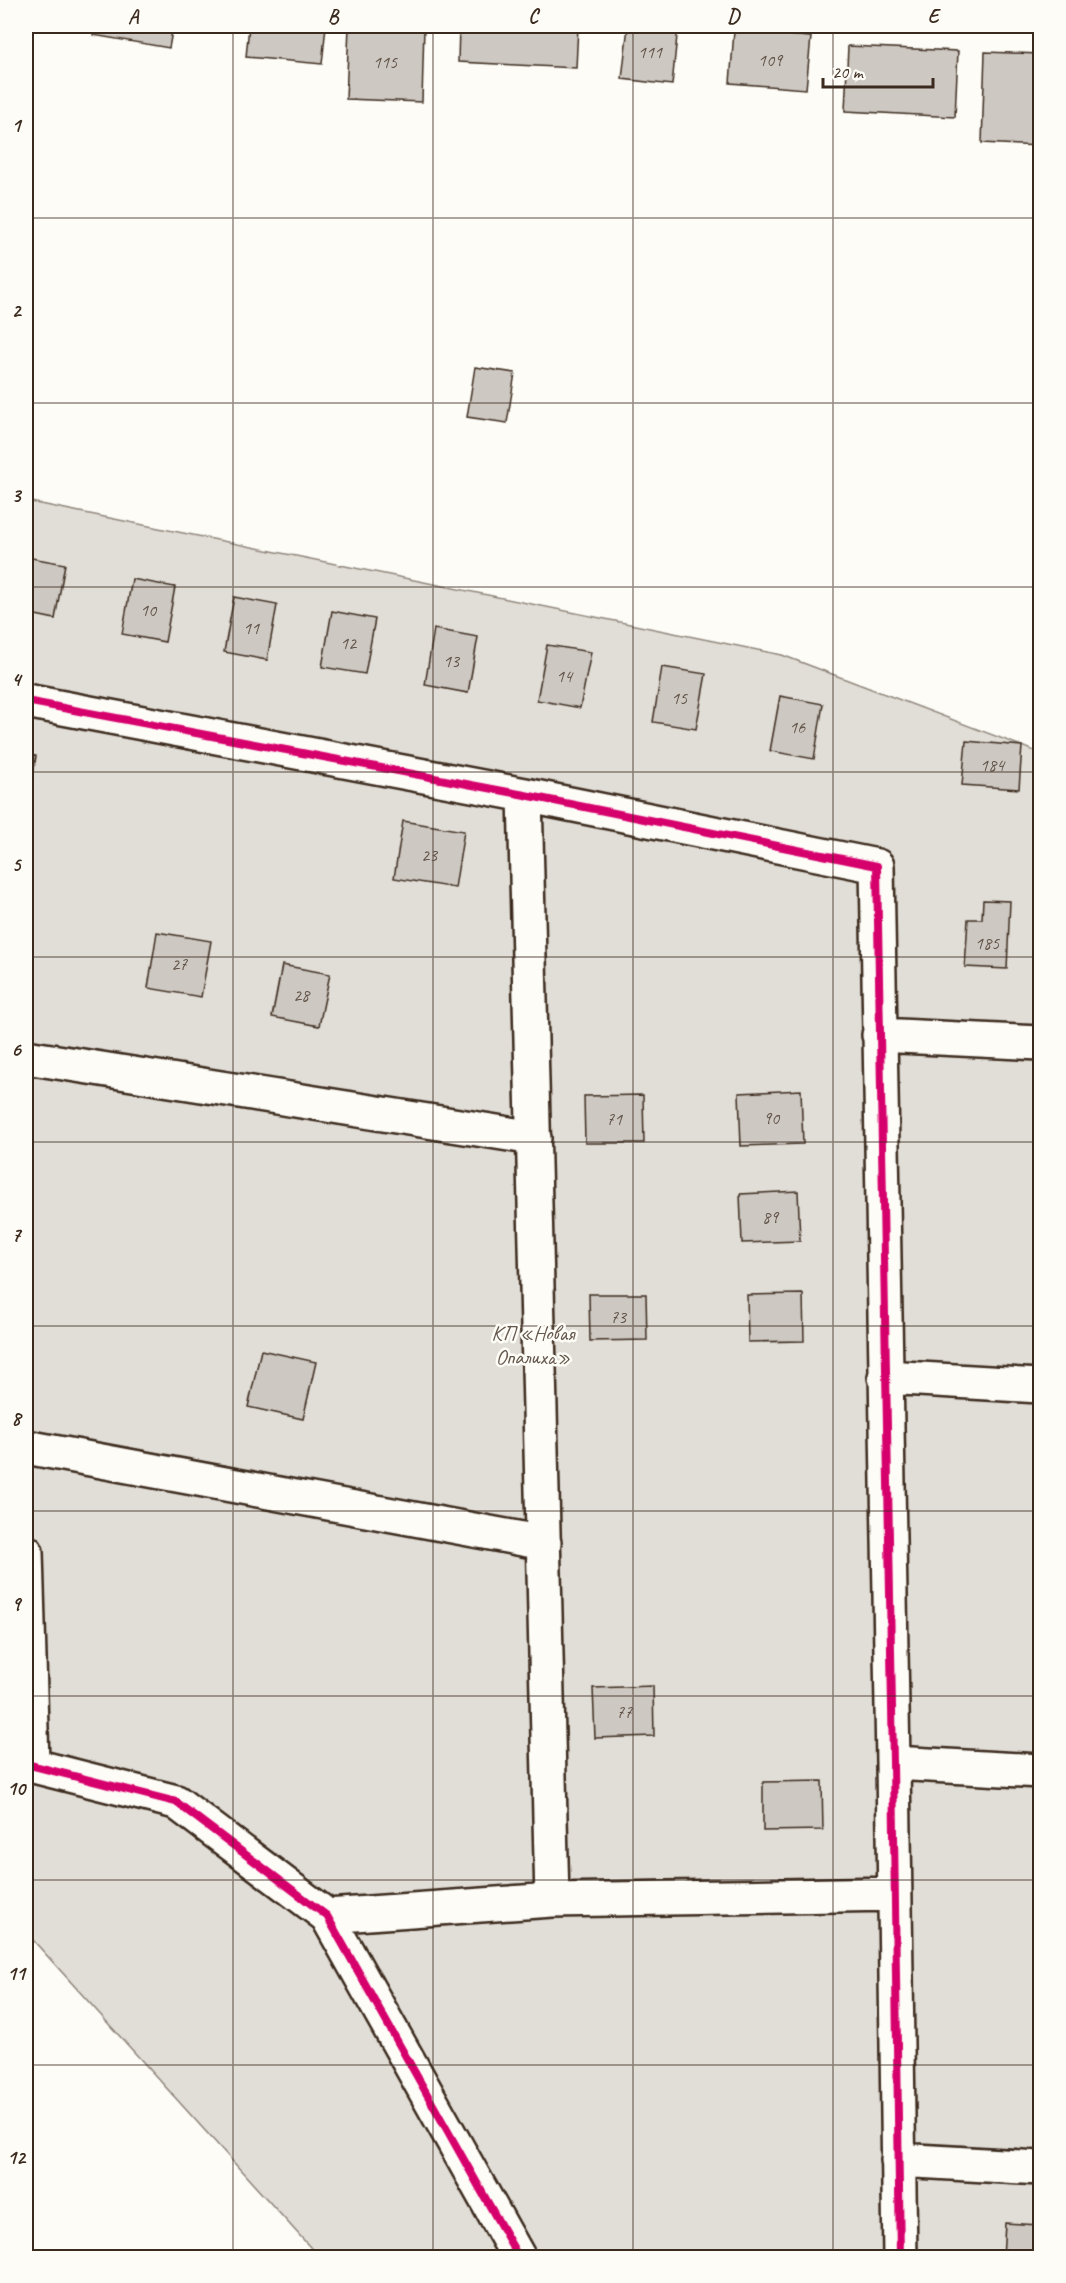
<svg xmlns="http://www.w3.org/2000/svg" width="1066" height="2283" font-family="Caveat,sans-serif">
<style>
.green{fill:#e1ded7;stroke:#8e847a;stroke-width:1.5}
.building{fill:#cdc8c2;stroke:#3b2a1e;stroke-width:1.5}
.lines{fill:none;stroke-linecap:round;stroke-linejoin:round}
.minor-casing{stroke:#3b2a1e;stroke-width:38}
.minor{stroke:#fdfcf7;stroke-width:33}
.cycleway-casing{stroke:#fdfcf7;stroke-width:11}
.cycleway{stroke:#d6006c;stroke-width:8}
.grid{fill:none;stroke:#3b2a1e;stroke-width:1.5;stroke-opacity:0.55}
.labels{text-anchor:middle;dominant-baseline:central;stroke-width:5;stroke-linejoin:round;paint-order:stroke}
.number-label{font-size:18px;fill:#605247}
.park-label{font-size:21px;fill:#64574c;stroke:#fdfcf7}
.neatline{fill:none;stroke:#3b2a1e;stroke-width:2}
.grid-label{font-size:20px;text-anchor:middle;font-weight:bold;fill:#3b2a1e}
</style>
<rect width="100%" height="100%" fill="#fdfcf7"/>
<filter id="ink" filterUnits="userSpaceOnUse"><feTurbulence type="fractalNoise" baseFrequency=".0167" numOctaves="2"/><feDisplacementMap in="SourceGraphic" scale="12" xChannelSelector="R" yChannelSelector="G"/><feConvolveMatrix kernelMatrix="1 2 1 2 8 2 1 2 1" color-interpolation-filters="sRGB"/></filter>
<g filter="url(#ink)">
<path class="green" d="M26,501L782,655L1040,753V2257H319L32,1939L26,1938Z"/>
<path class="building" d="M95,26H173L169,48L93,35Z
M249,26H326L322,64L246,57Z
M349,26H424L422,102L346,99Z
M459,26H578L576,68L458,62Z
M628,26H678L672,85L622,79Z
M734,31L811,37L806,89L730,83Z
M848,46L958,51L955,117L845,111Z
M985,52L1040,54V146L982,143Z
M475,367L515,373L507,423L467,417Z
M26,557L65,564L55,619L26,613Z
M132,579L175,587L165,642L122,634Z
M234,597L277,605L267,660L224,652Z
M332,611L375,619L365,674L322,667Z
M434,629L478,637L468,693L425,685Z
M547,645L591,652L580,708L537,700Z
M662,667L706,674L696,729L653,722Z
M780,696L823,704L814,759L770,751Z
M966,741L1022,746L1019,789L962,785Z
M26,754L36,756L26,820Z
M403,821L464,831L455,888L394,878Z
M983,900L1010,901L1007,969L965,967L968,919H982Z
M157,932L211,941L201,997L148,988Z
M282,965L330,974L319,1026L272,1017Z
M801,1090L803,1144L741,1146L739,1093Z
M643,1095L644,1143H585L584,1096Z
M798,1191L800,1241L742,1243L740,1194Z
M589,1294H646L647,1340L590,1341Z
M803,1294L804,1341L748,1342L747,1295Z
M261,1350L316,1362L303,1419L248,1407Z
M653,1686L654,1736L595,1738L593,1688Z
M822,1781L823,1830L763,1831V1782Z
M1005,2223L1040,2225V2258H1003Z"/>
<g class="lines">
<g class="minor-casing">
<path id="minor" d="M26,701L525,795L877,866L893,1763L900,2258
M525,795L552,1900
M879,1035L1040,1043
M26,1057L534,1138
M885,1377L1040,1386
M26,1447L544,1543
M26,1552L32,1764
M893,1763L1040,1771
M26,1764L176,1802L327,1916L519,2258
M327,1916L552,1900L894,1894
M898,2160L1040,2168"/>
</g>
<use href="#minor" class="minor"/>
<g class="cycleway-casing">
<path id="cycleway" d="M26,701L525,795L877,866L893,1763L900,2258
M26,1764L176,1802L327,1916L519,2258"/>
</g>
<use href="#cycleway" class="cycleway"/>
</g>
</g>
<path class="grid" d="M233,26V2258M433,26V2258M633,26V2258M833,26V2258M26,218H1040M26,403H1040M26,587H1040M26,772H1040M26,957H1040M26,1142H1040M26,1326H1040M26,1511H1040M26,1696H1040M26,1880H1040M26,2065H1040"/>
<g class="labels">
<g class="number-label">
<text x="650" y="52">111</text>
<text x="770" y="60">109</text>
<text x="385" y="62">115</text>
<text x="148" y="610">10</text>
<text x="251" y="628">11</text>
<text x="348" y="643">12</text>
<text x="451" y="661">13</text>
<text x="564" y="676">14</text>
<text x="679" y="698">15</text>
<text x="797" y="727">16</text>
<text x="992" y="765">184</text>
<text x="429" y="855">23</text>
<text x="987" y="943">185</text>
<text x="179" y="964">27</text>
<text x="301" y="995">28</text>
<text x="771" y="1118">90</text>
<text x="614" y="1119">71</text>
<text x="770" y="1217">89</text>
<text x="618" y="1317">73</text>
<text x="624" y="1712">77</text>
</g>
<g class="park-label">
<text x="533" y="1333">КП «Новая<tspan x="533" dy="24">Опалиха»</tspan></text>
</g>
</g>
<rect width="1066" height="2283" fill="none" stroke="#fdfcf7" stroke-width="66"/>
<path d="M823 78v9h110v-9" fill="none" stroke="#3b2a1e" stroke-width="3"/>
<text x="832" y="78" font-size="18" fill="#3b2a1e" stroke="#fdfcf7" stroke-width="4.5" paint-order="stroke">20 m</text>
<rect x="33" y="33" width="1000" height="2217" class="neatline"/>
<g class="grid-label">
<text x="133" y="23">A</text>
<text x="333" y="23">B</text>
<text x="533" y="23">C</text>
<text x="733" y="23">D</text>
<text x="933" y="23">E</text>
<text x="16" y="132">1</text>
<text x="16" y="317">2</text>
<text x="16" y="502">3</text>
<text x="16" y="686">4</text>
<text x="16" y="871">5</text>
<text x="16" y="1056">6</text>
<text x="16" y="1241">7</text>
<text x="16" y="1425">8</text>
<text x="16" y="1610">9</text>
<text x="16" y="1795">10</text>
<text x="16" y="1980">11</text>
<text x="16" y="2164">12</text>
</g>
</svg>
